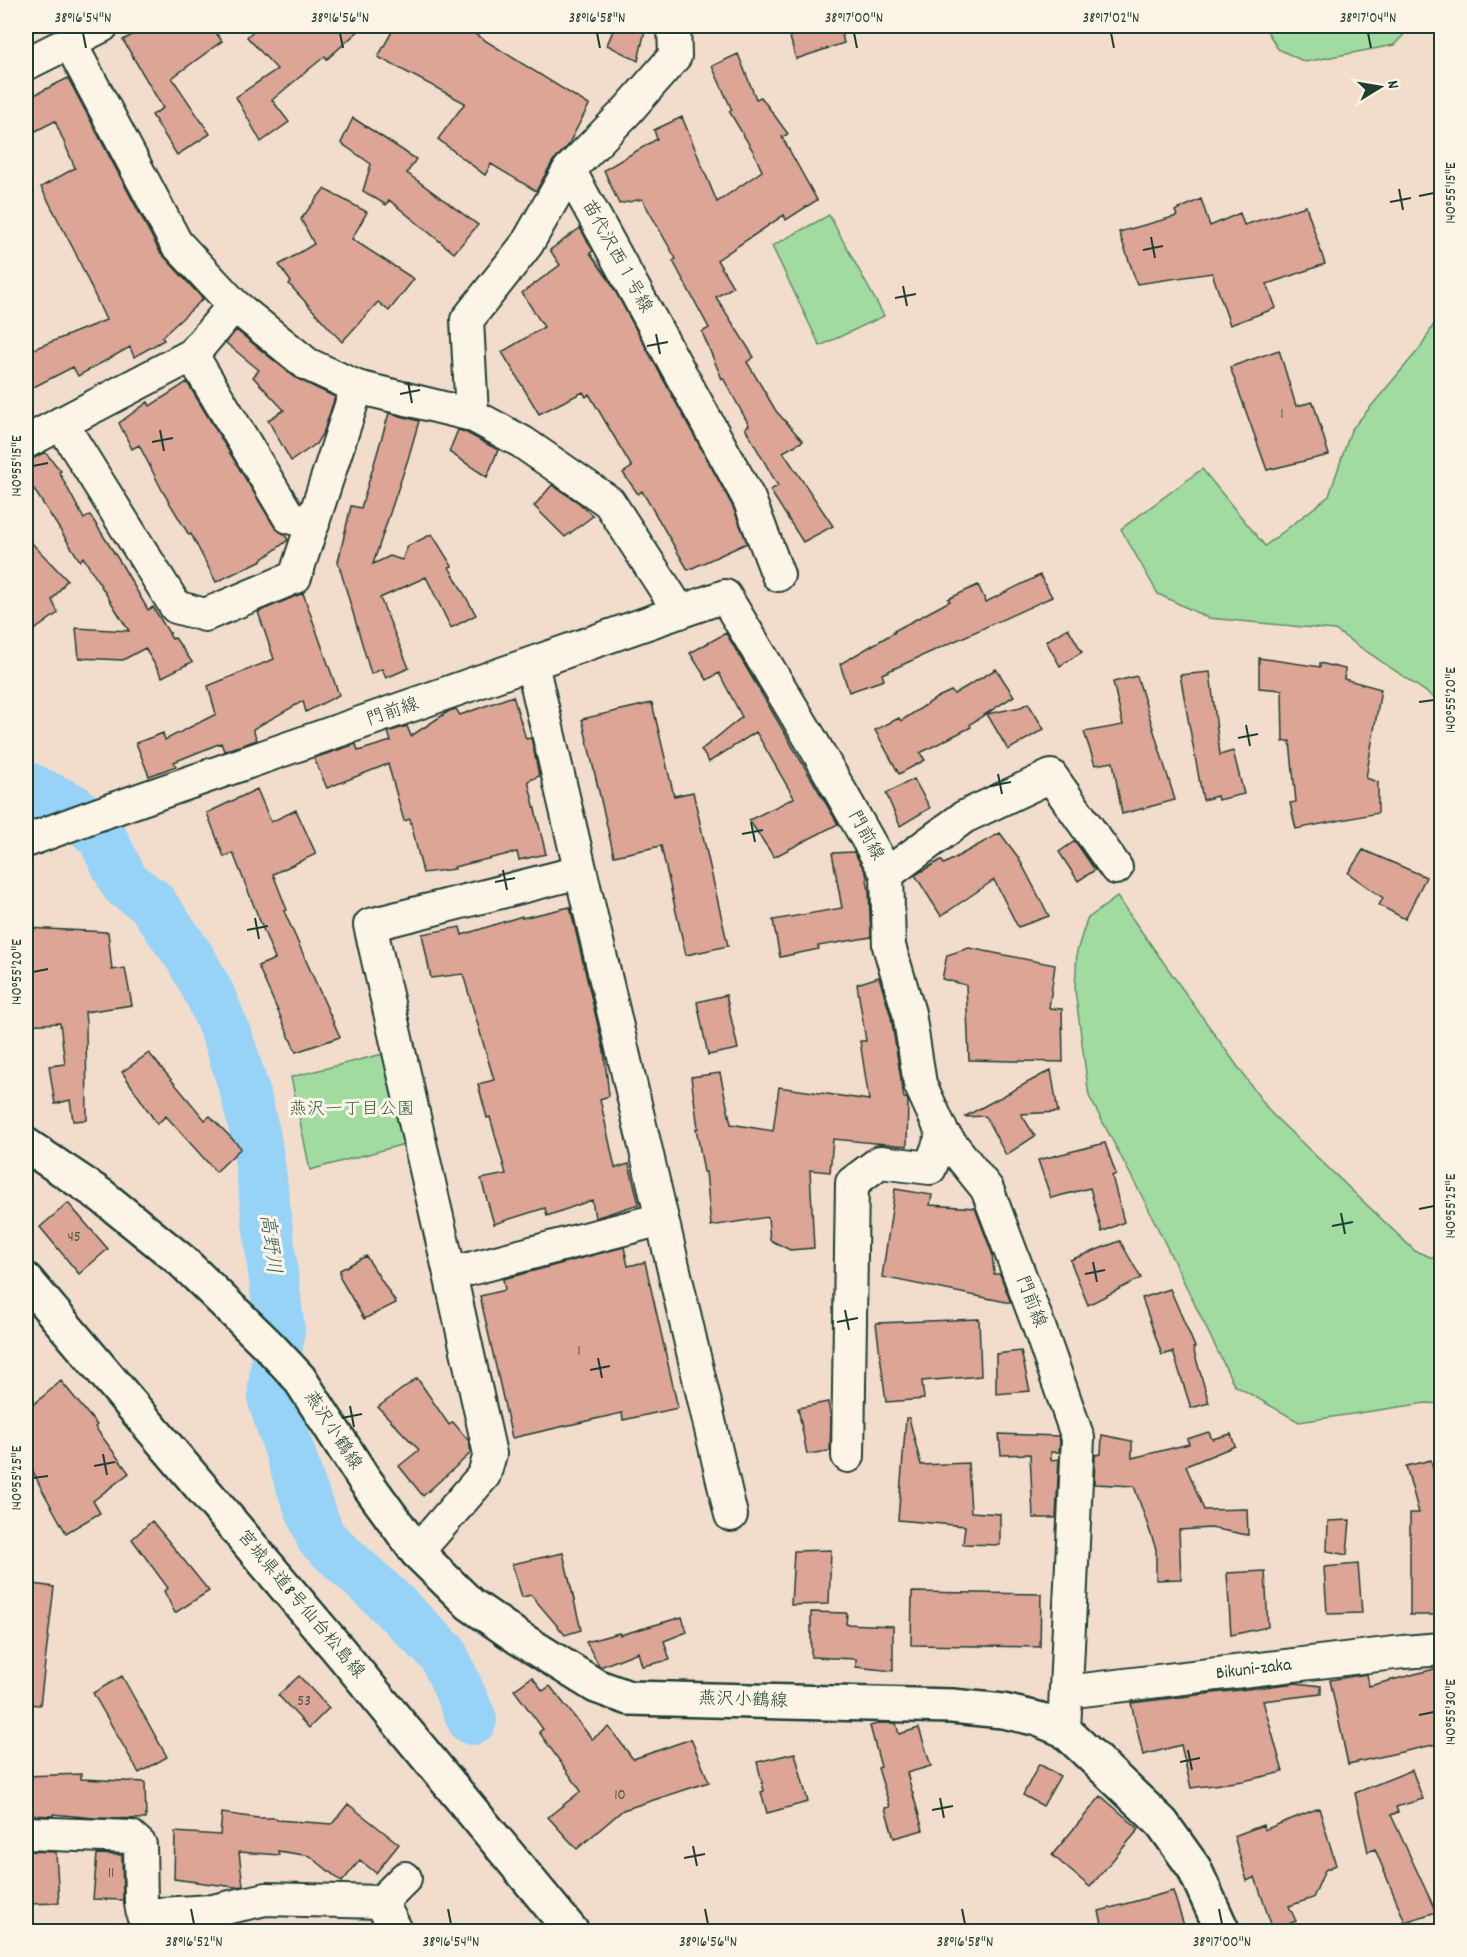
<svg xmlns="http://www.w3.org/2000/svg" width="1467" height="1957" font-family="Dekko,'Klee One',sans-serif">
<style>
.green{fill:#a1dba0;stroke:#608c6a;stroke-width:1.5}
.lines{fill:none;stroke-linecap:round;stroke-linejoin:round}
.river{stroke:#96d3f7;stroke-width:50}
.building{fill:#dca595;stroke:#1f3d34;stroke-width:1.5}
.minor-casing{stroke:#1f3d34;stroke-width:36}
.tertiary-casing{stroke:#1f3d34;stroke-width:38}
.primary-casing{stroke:#1f3d34;stroke-width:38}
.minor{stroke:#fcf5e5;stroke-width:32}
.tertiary{stroke:#fcf5e5;stroke-width:33}
.primary{stroke:#fcf5e5;stroke-width:33}
.ticks{fill:none;stroke:#1f3d34;stroke-width:2}
.labels{text-anchor:middle;dominant-baseline:central;stroke-width:6;stroke-linejoin:round;paint-order:stroke}
.number-label{font-size:15px;fill:#4e574c}
.street-label{font-size:18px;fill:#1f3d34;stroke:#fcf5e5}
.park-label{font-size:18px;fill:#395d4a;stroke:#fcf5e5}
.water-label{font-size:20px;font-style:italic;fill:#375b5b;stroke:#fcf5e5}
.neatline{fill:none;stroke:#1f3d34;stroke-width:2}
.ticks-label{font-size:15px;text-anchor:middle;fill:#1f3d34}
</style>
<rect width="100%" height="100%" fill="#f2ddcd"/>
<filter id="ink" filterUnits="userSpaceOnUse"><feTurbulence type="fractalNoise" baseFrequency=".0167" numOctaves="2"/><feDisplacementMap in="SourceGraphic" scale="12" xChannelSelector="R" yChannelSelector="G"/><feConvolveMatrix kernelMatrix="1 2 1 2 8 2 1 2 1" color-interpolation-filters="sRGB"/></filter>
<g filter="url(#ink)">
<path class="green" d="M1264,26H1412L1394,45L1305,62L1278,49Z
M829,215L884,316L820,346L772,246Z
M1441,312V702L1335,630L1208,618L1158,594L1121,529L1202,469L1265,546L1329,496L1351,430L1420,348Z
M1117,897L1270,1112L1415,1251L1441,1261V1404L1426,1403L1299,1422L1234,1385L1146,1204L1089,1096L1075,990L1077,951L1087,919Z
M391,1052L412,1142L310,1170L291,1077Z"/>
<g class="lines">
<path class="river" d="M26,786L72,808L102,837L125,884L151,902L191,959L210,995L229,1041L244,1089L256,1137L262,1179L280,1331L273,1385V1401L302,1489L321,1538L386,1598L443,1654L472,1720"/>
</g>
<path class="building" d="M148,26H211L222,41L172,78L210,134L177,155L152,115L163,108L123,40Z
M258,26H364L327,59L325,56L272,100L289,122L261,142L236,97L277,69L247,37Z
M395,26H462L589,105L567,147L553,161L536,191L491,164L485,175L438,139L465,103L378,57Z
M615,26H646L638,61L607,45Z
M801,26H840L844,43L796,59L788,30Z
M738,54L756,99L761,97L788,134L782,137L817,200L786,220L784,215L717,260L733,287L716,297L754,357L747,362L776,411L803,441L783,452L833,526L803,542L770,490L778,486L745,428L749,425L723,378L722,379L702,332L709,328L673,261L676,259L642,199L619,204L604,170L657,139L654,130L682,117L717,202L762,171L753,151L729,111L732,110L712,66Z
M68,78L160,252L203,299L162,337L164,340L134,357L130,347L78,376L73,367L26,391V352L106,320L75,252L41,187L75,168L55,121L26,136V99Z
M353,118L416,159L407,173L478,225L454,253L389,200L386,205L363,191L371,164L341,143Z
M324,189L367,212L352,239L414,279L389,311L378,302L342,342L289,284L291,282L279,265L314,244L301,219Z
M1201,199L1210,226L1240,213L1244,225L1306,206L1325,264L1267,284L1276,308L1230,325L1212,273L1137,284L1119,232L1177,216L1175,211Z
M580,228L593,251L590,253L609,280L733,507L747,543L688,570L642,491L638,494L623,473L632,467L589,394L586,397L583,392L539,414L502,352L544,327L522,293L560,265L550,250Z
M236,330L296,378L335,397L324,431L316,444L291,461L268,420L284,410L253,377L259,370L226,343Z
M1279,350L1296,406L1313,402L1329,455L1267,470L1230,367Z
M187,382L274,526L285,535L288,540L260,561L216,582L191,534L189,535L163,492L139,445L132,449L119,423L148,402L150,406Z
M389,413L419,421L408,459L373,564L390,556L402,560L408,546L432,534L452,566L449,567L476,615L451,628L426,577L380,598L409,668L386,678L382,669L371,674L338,562L351,506L361,508Z
M458,430L465,432L498,450L487,477L449,452Z
M45,452L61,471L59,472L84,519L90,515L122,565L148,610L153,607L169,633H171L169,634L172,639L175,638L192,662L162,677L145,648L123,660L79,658L76,628L129,631L83,557L80,561L26,477V460L34,458Z
M552,485L578,502L593,516L565,537L534,506Z
M26,537L67,580L52,600L58,613L26,636Z
M1040,575L1052,597L882,674L884,680L849,692L840,664L895,632L894,631L950,601L948,599L978,585L986,602Z
M303,593L339,695L306,712L303,701L253,729L257,740L224,751L221,743L174,762L176,766L149,776L136,743L163,733L165,740L216,714L208,686L274,659L258,612Z
M1068,628L1082,652L1060,666L1046,641Z
M726,633L838,824L774,857L749,820L794,798L756,732L709,762L701,750L742,717L719,673L707,680L690,653Z
M1259,658L1320,667V663L1345,669L1344,679L1381,689L1366,778L1378,782V813L1296,829L1290,803L1296,802L1290,741L1283,742L1282,690L1259,688Z
M996,669L1014,696L970,724L971,727L920,753L925,760L899,774L875,730L899,718L901,721L938,697L951,691L954,694Z
M1210,672L1220,755L1233,751L1244,794L1218,800L1217,796L1203,800L1180,675Z
M1137,676L1175,800L1122,814L1113,762L1095,765L1084,732L1123,725L1113,682Z
M513,696L526,739L531,738L534,751L539,776L528,781L546,854L519,860L517,852L454,867L455,869L423,873L410,819L404,821L388,764L327,788L314,758L356,744L358,751L391,741L388,732L407,726L411,736L449,711L456,709L460,715Z
M652,703L674,796L693,792L728,946L686,955L661,846L614,856L582,719Z
M1028,703L1044,729L1008,750L987,714L1021,707Z
M914,779L930,808L900,826L886,793Z
M257,789L271,822L296,810L316,854L273,874L287,910L284,911L340,1037L296,1052L258,966L275,959L233,853L224,857L207,813Z
M1000,833L1018,857L1049,916L1018,927L994,880L941,916L915,875L941,860L944,864Z
M1075,841L1095,870L1078,881L1059,852Z
M1363,850L1426,877L1405,919L1379,905L1383,898L1348,873Z
M854,852L866,873L869,891L871,937L818,946L819,949L780,957L773,920L842,908L832,853Z
M570,907L604,1051L609,1096L600,1099L615,1168L629,1164L639,1204L595,1218L592,1200L547,1216L545,1208L494,1224L481,1179L506,1174L490,1117L487,1118L478,1084L494,1080L463,974L431,978L422,934L460,927L462,935L522,916V918Z
M26,928L108,932L112,970L125,968L132,1005L85,1012L86,1024L87,1120L73,1121L70,1100L55,1104L49,1066L65,1064L60,1023L26,1025Z
M969,948L1055,965L1049,1008L1062,1009L1063,1062L969,1060L966,985L942,979L947,955Z
M879,977L891,1017L904,1098H907L908,1101L907,1146L833,1139L830,1172L810,1170L814,1248L790,1250L770,1240L768,1217L711,1226L706,1172H704L696,1128H698L691,1077L720,1073L731,1124L773,1131L779,1087L869,1100L860,1041H866L857,984Z
M726,995L738,1049L708,1055L697,1002Z
M149,1053L205,1120L210,1116L241,1148L216,1172L166,1116L157,1124L122,1072Z
M1051,1070L1058,1112L1021,1114L1035,1136L1006,1155L985,1116L964,1117Z
M1105,1143L1116,1174L1112,1176L1124,1222L1102,1232L1090,1188L1051,1198L1038,1160Z
M895,1189L932,1195L930,1205L975,1208L992,1253L994,1274H1000L1011,1303L882,1277Z
M68,1203L108,1249L79,1274L40,1227Z
M1120,1241L1141,1278L1088,1305L1070,1260Z
M624,1247L628,1266L645,1262L678,1408L623,1420L622,1413L512,1438L480,1296L505,1290L503,1279Z
M366,1256L396,1303L364,1319L340,1278V1270Z
M1170,1289L1195,1347L1193,1348L1209,1403L1191,1408L1173,1352L1162,1355L1142,1298Z
M979,1319L981,1376L922,1381L924,1399L886,1402L876,1323Z
M1021,1351L1030,1391L996,1394V1354Z
M417,1378L449,1425L453,1422L469,1441L471,1453L423,1496L399,1466L419,1450L378,1407Z
M61,1381L97,1425L95,1427L129,1473L93,1501L100,1513L66,1533L40,1486L26,1456V1411Z
M828,1402L831,1418L830,1451L807,1454L798,1408Z
M906,1418H909L921,1465L968,1463L971,1512L1000,1514V1545L963,1544L965,1526L898,1520Z
M1209,1432L1212,1439L1231,1434L1235,1446L1186,1466L1204,1510L1247,1509L1248,1535L1211,1528L1179,1530L1181,1579L1156,1580V1549L1134,1486L1094,1484L1095,1455L1101,1454L1102,1435L1132,1441V1458L1189,1444L1187,1439Z
M999,1434L1058,1436L1060,1441L1059,1452H1051V1460L1059,1459L1056,1518H1033L1030,1454L1001,1455Z
M1431,1460L1442,1509V1615H1410V1513H1419L1406,1466Z
M1350,1520L1347,1555L1327,1551L1328,1521Z
M152,1521L209,1591L175,1613L164,1591L168,1588L132,1539Z
M831,1550L829,1604L791,1605L794,1551Z
M563,1553L581,1630L565,1635L531,1595L522,1597L512,1564Z
M1358,1564L1362,1613L1327,1614L1324,1567Z
M1265,1571L1268,1627L1231,1635L1227,1573Z
M26,1583L54,1587L40,1705L26,1704Z
M912,1592L1041,1594L1040,1647L911,1645Z
M811,1612L847,1613L846,1624L893,1626V1671L856,1667V1659L811,1657Z
M682,1617L687,1632L664,1641L670,1660L642,1666L638,1652L600,1667L586,1642L619,1633L620,1635Z
M1442,1667V1743L1348,1764L1330,1680L1367,1674L1369,1686Z
M122,1676L167,1757L139,1773L93,1693Z
M299,1676L329,1708L309,1728L278,1695Z
M532,1677L543,1691L550,1686L592,1739L609,1727L633,1759L691,1739L709,1782L623,1810L577,1849L548,1817L581,1791L539,1732L543,1729L514,1690Z
M1297,1683L1321,1686V1694L1263,1701L1283,1772L1243,1781L1191,1788L1181,1745L1143,1755L1131,1703Z
M881,1723H896L899,1734L919,1728L931,1766L907,1773L923,1830L894,1838L885,1808L890,1807L878,1768L881,1767L870,1726Z
M795,1753L808,1802L767,1813L761,1792L764,1791L757,1762Z
M1039,1764L1060,1776L1043,1806L1023,1795Z
M1412,1770L1423,1799L1396,1807L1398,1812L1391,1815L1436,1912L1405,1922L1375,1849L1368,1852L1355,1793Z
M81,1774V1779L145,1782L146,1819L94,1818L53,1814V1816L26,1815V1776Z
M1101,1796L1139,1829L1090,1887L1052,1855Z
M348,1804L399,1844L376,1873L360,1860L342,1882L310,1856L278,1851L279,1855L239,1852L243,1886L235,1887L174,1879L175,1832L220,1835L222,1813L258,1818H276L277,1820L332,1824Z
M1319,1808L1336,1865L1325,1870L1313,1898L1289,1906L1296,1921L1273,1930L1255,1877L1247,1881L1234,1836L1263,1825L1264,1830Z
M26,1851L56,1852L59,1903L27,1904Z
M97,1854L122,1855L123,1900L93,1899Z
M1173,1891L1186,1932H1104L1099,1911Z"/>
<g class="lines">
<g class="minor-casing">
<g id="minor">
<path d="M674,26L675,56L627,111L569,170L749,499L778,575"/>
<path d="M70,43L176,243L234,305L307,364L357,387L472,415L522,442L609,502L680,612"/>
<path d="M26,64L102,26"/>
<path d="M192,355L289,517L313,524"/>
<path d="M472,415L467,320L527,244L569,170"/>
<path d="M61,423L176,607L205,615L295,577L357,387"/>
<path d="M26,442L192,355L234,305"/>
<path d="M532,664L662,1219"/>
<path d="M26,841L99,814L725,596L813,743L887,874L889,946L909,1013L920,1084L943,1134L987,1189L1037,1321L1078,1438L1064,1730"/>
<path d="M887,874L964,817L1051,776L1116,868"/>
<path d="M450,1274L370,925L580,872"/>
<path d="M848,1456L852,1183L880,1162L930,1168L943,1134"/>
<path d="M417,1552L484,1475L490,1454L450,1274L662,1219L731,1515"/>
<path id="s1" d="M1066,1692L1403,1652L1442,1649"/>
<path d="M26,1833L131,1837L140,1845L141,1903L143,1915L212,1911L266,1899L381,1902L405,1878"/>
<path d="M381,1902L397,1932"/>
</g>
</g>
<g class="tertiary-casing">
<path id="tertiary" d="M26,1145L102,1196L182,1261L269,1346L299,1378L364,1479L417,1552L470,1604L519,1638L596,1686L629,1698L952,1706L1003,1711L1038,1719L1064,1730L1162,1823L1194,1868L1223,1932"/>
</g>
<g class="primary-casing">
<path id="primary" d="M26,1280L337,1648L572,1932"/>
</g>
<use href="#minor" class="minor"/>
<use href="#tertiary" class="tertiary"/>
<use href="#primary" class="primary"/>
</g>
</g>
<path class="ticks" d="M83,33L86,48M340,33L343,48M597,33L600,48M854,33L857,48M1111,33L1114,48M1368,33L1371,48M1399,189L1403,210M1419,196L1434,193M1390,202L1411,198M1151,237L1155,258M1143,250L1163,246M903,286L907,306M895,298L916,294M656,334L660,354M647,346L668,342M408,382L412,403M400,394L420,390M160,430L164,451M152,442L173,438M33,466L48,463M1419,702L1434,700M1246,725L1250,746M1238,738L1258,734M998,774L1002,794M990,786L1011,782M751,822L755,842M742,834L763,830M503,870L507,890M495,882L515,878M255,918L259,939M247,930L268,926M33,972L48,969M1419,1209L1434,1206M1341,1213L1345,1234M1332,1226L1353,1222M1093,1262L1097,1282M1085,1274L1105,1270M845,1310L849,1330M837,1322L858,1318M598,1358L602,1378M590,1370L610,1366M350,1406L354,1427M342,1418L362,1414M103,1454L107,1475M94,1466L115,1462M33,1478L48,1476M1419,1715L1434,1712M1188,1750L1192,1770M1180,1762L1200,1758M940,1798L944,1818M932,1810L953,1806M693,1846L697,1866M684,1858L705,1854M191,1909L194,1924M448,1909L451,1924M705,1909L708,1924M962,1909L965,1924M1219,1909L1222,1924"/>
<g class="labels">
<g class="number-label">
<text x="1282" y="415">1</text>
<text x="74" y="1238">45</text>
<text x="579" y="1352">1</text>
<text x="304" y="1702">53</text>
<text x="620" y="1796">10</text>
<text x="111" y="1874">11</text>
</g>
<g class="street-label">
<text transform="translate(616 257) rotate(61)">苗代沢西１号線</text>
<text transform="translate(393 713) rotate(-19)">門前線</text>
<text transform="translate(865 836) rotate(61)">門前線</text>
<text transform="translate(1030 1302) rotate(69)">門前線</text>
<text transform="translate(332 1431) rotate(57)">燕沢小鶴線</text>
<text transform="translate(300 1605) rotate(50)">宮城県道8号仙台松島線</text>
<text stroke="none"><textPath href="#s1" startOffset="189">Bikuni-zaka</textPath></text>
<text transform="translate(743 1701) rotate(2)">燕沢小鶴線</text>
</g>
<g class="park-label">
<text x="352" y="1110">燕沢一丁目公園</text>
</g>
<g class="water-label">
<text transform="translate(269 1244) rotate(83)">高野川</text>
</g>
</g>
<rect width="1467" height="1957" fill="none" stroke="#fcf5e5" stroke-width="66"/>
<g transform="translate(1380 87) rotate(79)" stroke="#fcf5e5" stroke-width="4.5" paint-order="stroke">
<path d="M0-4.5L10 22L0 15L-10 22Z" fill="#1f3d34"/>
<text y="-9" font-size="16" font-weight="bold" text-anchor="middle" fill="#1f3d34">N</text>
</g>
<rect x="33" y="33" width="1401" height="1891" class="neatline"/>
<g class="ticks-label">
<text x="83" y="22">38°16'54"N</text>
<text x="340" y="22">38°16'56"N</text>
<text x="597" y="22">38°16'58"N</text>
<text x="854" y="22">38°17'00"N</text>
<text x="1111" y="22">38°17'02"N</text>
<text x="1368" y="22">38°17'04"N</text>
<text transform="translate(1450 193) rotate(-90)" y="5">140°55'15"E</text>
<text transform="translate(16 466) rotate(-90)" y="5">140°55'15"E</text>
<text transform="translate(1450 700) rotate(-90)" y="5">140°55'20"E</text>
<text transform="translate(16 972) rotate(-90)" y="5">140°55'20"E</text>
<text transform="translate(1450 1206) rotate(-90)" y="5">140°55'25"E</text>
<text transform="translate(16 1478) rotate(-90)" y="5">140°55'25"E</text>
<text transform="translate(1450 1712) rotate(-90)" y="5">140°55'30"E</text>
<text x="194" y="1946">38°16'52"N</text>
<text x="451" y="1946">38°16'54"N</text>
<text x="708" y="1946">38°16'56"N</text>
<text x="965" y="1946">38°16'58"N</text>
<text x="1222" y="1946">38°17'00"N</text>
</g>
</svg>
